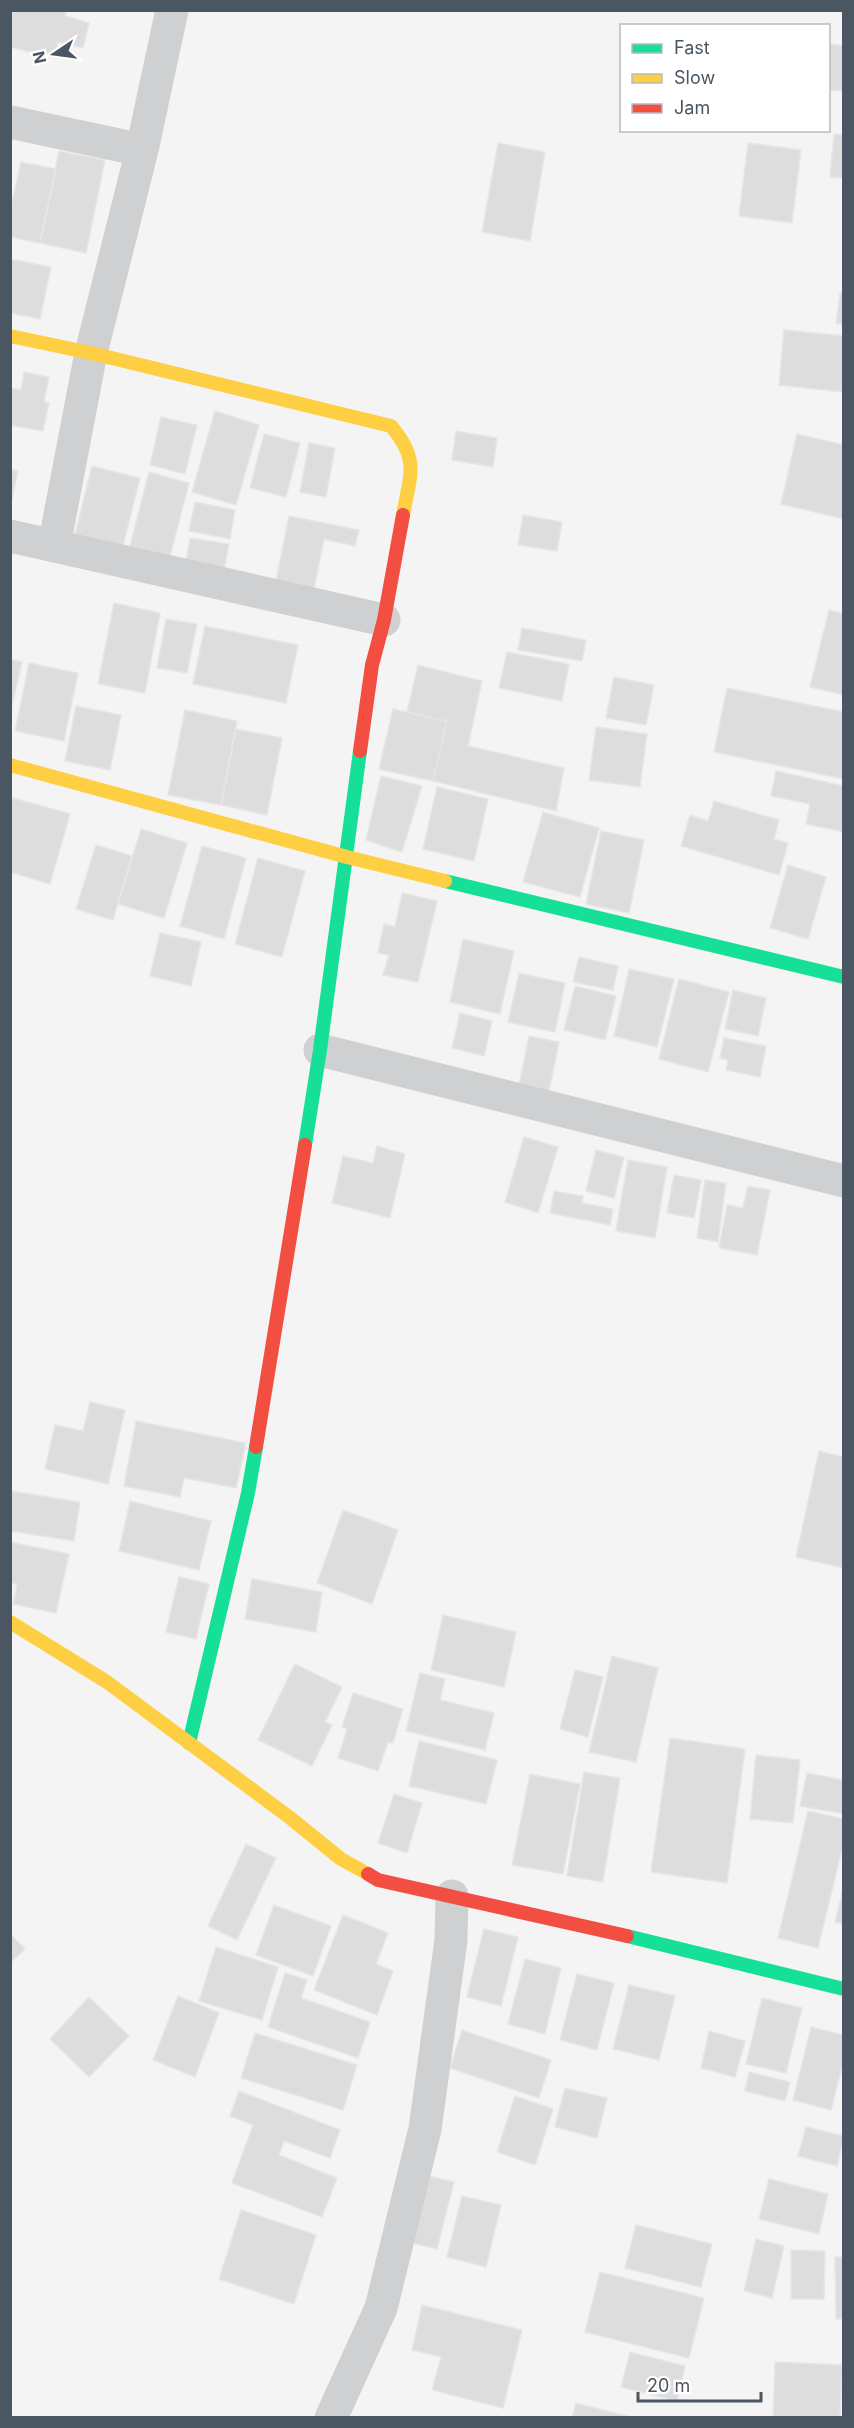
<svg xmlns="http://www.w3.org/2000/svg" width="854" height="2428" font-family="Inter,sans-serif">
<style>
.building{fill:#ddddde;stroke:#e5e6e7;stroke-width:1.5}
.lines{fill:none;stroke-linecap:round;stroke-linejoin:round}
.street{stroke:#ced0d2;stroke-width:33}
.fast{stroke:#16e098;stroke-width:14}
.slow{stroke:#ffcf43;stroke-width:14}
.jam{stroke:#f24e42;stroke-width:14}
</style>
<rect width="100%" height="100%" fill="#f4f4f4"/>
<path class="building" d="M10,10H66L65,16L89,23L83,48L58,42L55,58L10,47Z
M828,44L844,46V91L828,90Z
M834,134L844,135V178L830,177Z
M498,143L545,152L530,241L482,232Z
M748,143L801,150L792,223L739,216Z
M59,151L105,160L86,253L40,243Z
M21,162L56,169L40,243L10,237V211Z
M10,259L51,267L40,319L10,313Z
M840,293H844V324H836Z
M784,330L844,336L842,392L779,385Z
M24,372L49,377L44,402L49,403L43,431L10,425V388L21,390Z
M215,411L259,425L236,505L192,492Z
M161,417L197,425L185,474L150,465Z
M456,431L497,438L493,467L452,460Z
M264,434L300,443L286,497L250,488Z
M797,434L844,445V519L781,504Z
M309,443L335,448L326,497L300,492Z
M92,466L140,478L122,550L74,538Z
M10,469L18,471L10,508Z
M149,472L189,483L170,557L130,546Z
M195,502L235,510L230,539L189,531Z
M523,515L562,522L557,551L518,545Z
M289,516L359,530L355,546L324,539L314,589L276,581Z
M190,538L229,544L223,575L185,568Z
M114,603L160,613L145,693L98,684Z
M829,610L844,614V695L810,687Z
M166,619L197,624L187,673L157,668Z
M205,626L298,645L286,703L193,684Z
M522,628L586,640L582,661L518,650Z
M507,652L569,664L562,701L499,688Z
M10,659L22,662L10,714Z
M29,663L78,673L64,741L15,731Z
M418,665L482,681L468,746L564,768L556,811L433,781L447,721L407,712Z
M614,677L654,685L646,725L606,718Z
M727,688L844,712V779L714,752Z
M76,706L121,715L110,770L65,761Z
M393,709L447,721L433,781L379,769Z
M185,710L237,721L221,805L168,795Z
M596,727L647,734L640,787L589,780Z
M236,729L282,738L267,815L221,805Z
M776,771L844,786V832L806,824L810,804L771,796Z
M381,776L422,786L402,852L366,840Z
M437,787L488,799L474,861L423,849Z
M10,797L70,814L50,884L10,872Z
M714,801L779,820L774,839L788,843L779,875L681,846L690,815L708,821Z
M543,812L599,828L580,897L523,882Z
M141,829L187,843L164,918L118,904Z
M601,831L644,840L629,913L586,904Z
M96,845L132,856L113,920L76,909Z
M202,846L246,858L224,939L180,926Z
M258,858L305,871L282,957L235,944Z
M788,865L826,877L808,939L770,928Z
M402,893L437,901L418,982L383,975L389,955L378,953L384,924L395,927Z
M160,933L201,942L191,986L150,976Z
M463,939L514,951L500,1014L450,1002Z
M579,957L618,966L613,990L573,982Z
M629,969L674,979L657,1047L614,1036Z
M519,973L565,983L555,1032L508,1022Z
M679,979L729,992L708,1072L659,1059Z
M575,986L616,996L605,1040L564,1030Z
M733,990L766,998L758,1036L725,1029Z
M460,1013L492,1021L484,1056L452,1048Z
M529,1036L559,1042L547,1102L517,1095Z
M724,1038L766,1046L760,1077L726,1070L728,1060L720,1058Z
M524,1137L558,1147L538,1213L505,1202Z
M377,1146L405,1154L390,1218L332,1203L343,1156L373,1163Z
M596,1150L624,1157L614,1198L586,1191Z
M628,1160L667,1167L655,1238L616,1231Z
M674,1175L701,1180L694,1218L667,1213Z
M705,1180L726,1183L718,1242L697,1238Z
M748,1186L770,1190L757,1255L719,1248L727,1205L743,1208Z
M554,1191L583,1196L582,1203L613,1209L610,1225L550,1213Z
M90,1402L125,1410L108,1484L45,1469L55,1425L83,1431Z
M136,1421L246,1443L236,1488L184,1478L180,1497L124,1486Z
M819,1451L844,1457V1568L796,1557Z
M10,1491L80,1502L74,1541L10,1531Z
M130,1501L211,1521L199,1570L119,1551Z
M343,1510L398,1530L372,1604L317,1583Z
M10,1542L69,1554L56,1613L13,1604L17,1584L10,1583Z
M179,1577L209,1584L196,1639L166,1632Z
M252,1579L322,1592L316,1632L245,1619Z
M443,1615L516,1632L504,1687L431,1670Z
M612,1656L658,1668L636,1762L589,1752Z
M295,1664L342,1687L325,1722L332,1725L312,1766L258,1740Z
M575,1670L603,1677L588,1737L560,1729Z
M420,1673L445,1679L440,1700L494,1713L485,1750L406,1731Z
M353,1693L403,1709L393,1743L388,1742L378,1771L338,1758L347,1729L342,1727Z
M670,1738L745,1749L727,1883L651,1872Z
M419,1741L497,1760L486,1804L409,1786Z
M756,1755L800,1760L793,1823L750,1819Z
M584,1772L620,1778L603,1882L567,1876Z
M807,1773L844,1780V1814L800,1806Z
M530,1774L580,1784L563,1874L512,1865Z
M394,1794L422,1803L407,1853L378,1843Z
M808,1811L844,1819V1841L818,1948L778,1938Z
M246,1844L276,1858L237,1940L208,1926Z
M844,1886V1924L835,1922Z
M274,1905L331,1926L313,1976L256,1955Z
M343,1915L388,1933L376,1964L393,1971L377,2015L314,1990Z
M484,1929L518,1937L501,2006L467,1997Z
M10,1934L25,1949L10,1963Z
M216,1947L278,1967L262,2020L199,2001Z
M525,1959L561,1968L545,2034L508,2024Z
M285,1973L307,1980L301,1998L370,2022L358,2058L268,2027Z
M577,1974L614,1983L597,2050L560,2040Z
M629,1985L675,1996L659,2060L613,2049Z
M178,1996L219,2013L195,2077L153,2060Z
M89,1997L129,2036L89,2077L50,2039Z
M762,1998L802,2008L786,2073L746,2064Z
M811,2027L844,2035V2059L831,2110L793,2100Z
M462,2030L551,2060L539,2098L450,2068Z
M709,2031L745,2041L735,2077L701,2068Z
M255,2033L357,2065L343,2110L241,2078Z
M749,2072L790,2082L785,2101L745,2091Z
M565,2088L607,2098L597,2138L555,2127Z
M239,2091L340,2130L330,2158L284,2141L279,2155L337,2178L322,2217L232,2183L253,2125L230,2116Z
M515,2096L553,2109L535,2165L497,2152Z
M806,2127L844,2136L837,2166L798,2156Z
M421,2174L454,2182L437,2249L405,2241Z
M769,2179L828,2194L819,2234L759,2219Z
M462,2196L501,2205L486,2267L447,2257Z
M241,2210L316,2235L294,2304L219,2279Z
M636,2225L712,2244L701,2287L625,2268Z
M756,2239L784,2246L772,2298L744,2291Z
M791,2250L825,2251L824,2299H791Z
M835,2257H844V2319H836Z
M600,2272L704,2298L689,2358L585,2332Z
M422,2305L522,2330L503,2408L432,2390L441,2357L412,2350Z
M630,2352L685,2366L677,2401L621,2387Z
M775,2362L842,2365L840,2418H773Z
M576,2403L634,2418H572Z"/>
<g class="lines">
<path class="street" d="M10,122L142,150
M10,536L384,620
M54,546L91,353L142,150L172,10
M320,1050L844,1181
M331,2418L381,2308L425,2129L451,1940L452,1896"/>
<path class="fast" d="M445,881L844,977
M305,1145L320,1050L360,751
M189,1743L248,1493L256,1447
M627,1936L844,1989"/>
<path class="slow" d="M10,336L91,353L391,426C420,460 410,475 403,515
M10,765L347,857L445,881
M10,1622L107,1682L289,1817L341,1859L368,1874"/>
<path class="jam" d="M360,751L372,665L384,620L403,515
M256,1447L305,1145
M368,1874L378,1880L627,1936"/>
</g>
<rect width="854" height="2428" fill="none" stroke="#4a5661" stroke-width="24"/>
<rect x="620" y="24" width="210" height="108" fill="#ffffff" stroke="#b7bbc0" stroke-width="1.5"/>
<rect x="632" y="44" width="30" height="9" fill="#16e098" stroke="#b7bbc0" stroke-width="1.5"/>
<text x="674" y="54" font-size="18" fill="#4a5661">Fast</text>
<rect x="632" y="74" width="30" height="9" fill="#ffcf43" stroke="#b7bbc0" stroke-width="1.5"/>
<text x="674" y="84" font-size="18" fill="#4a5661">Slow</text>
<rect x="632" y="104" width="30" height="9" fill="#f24e42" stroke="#b7bbc0" stroke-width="1.5"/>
<text x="674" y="114" font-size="18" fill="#4a5661">Jam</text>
<g transform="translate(54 54) rotate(257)" stroke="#ffffff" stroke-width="4.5" paint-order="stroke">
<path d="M0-4.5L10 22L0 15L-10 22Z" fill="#4a5661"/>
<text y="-9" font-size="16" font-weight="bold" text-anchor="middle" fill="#4a5661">N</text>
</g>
<path d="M638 2392v9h123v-9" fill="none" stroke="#4a5661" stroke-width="3"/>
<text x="647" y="2392" font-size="18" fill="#4a5661" stroke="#ffffff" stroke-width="4.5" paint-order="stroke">20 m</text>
</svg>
